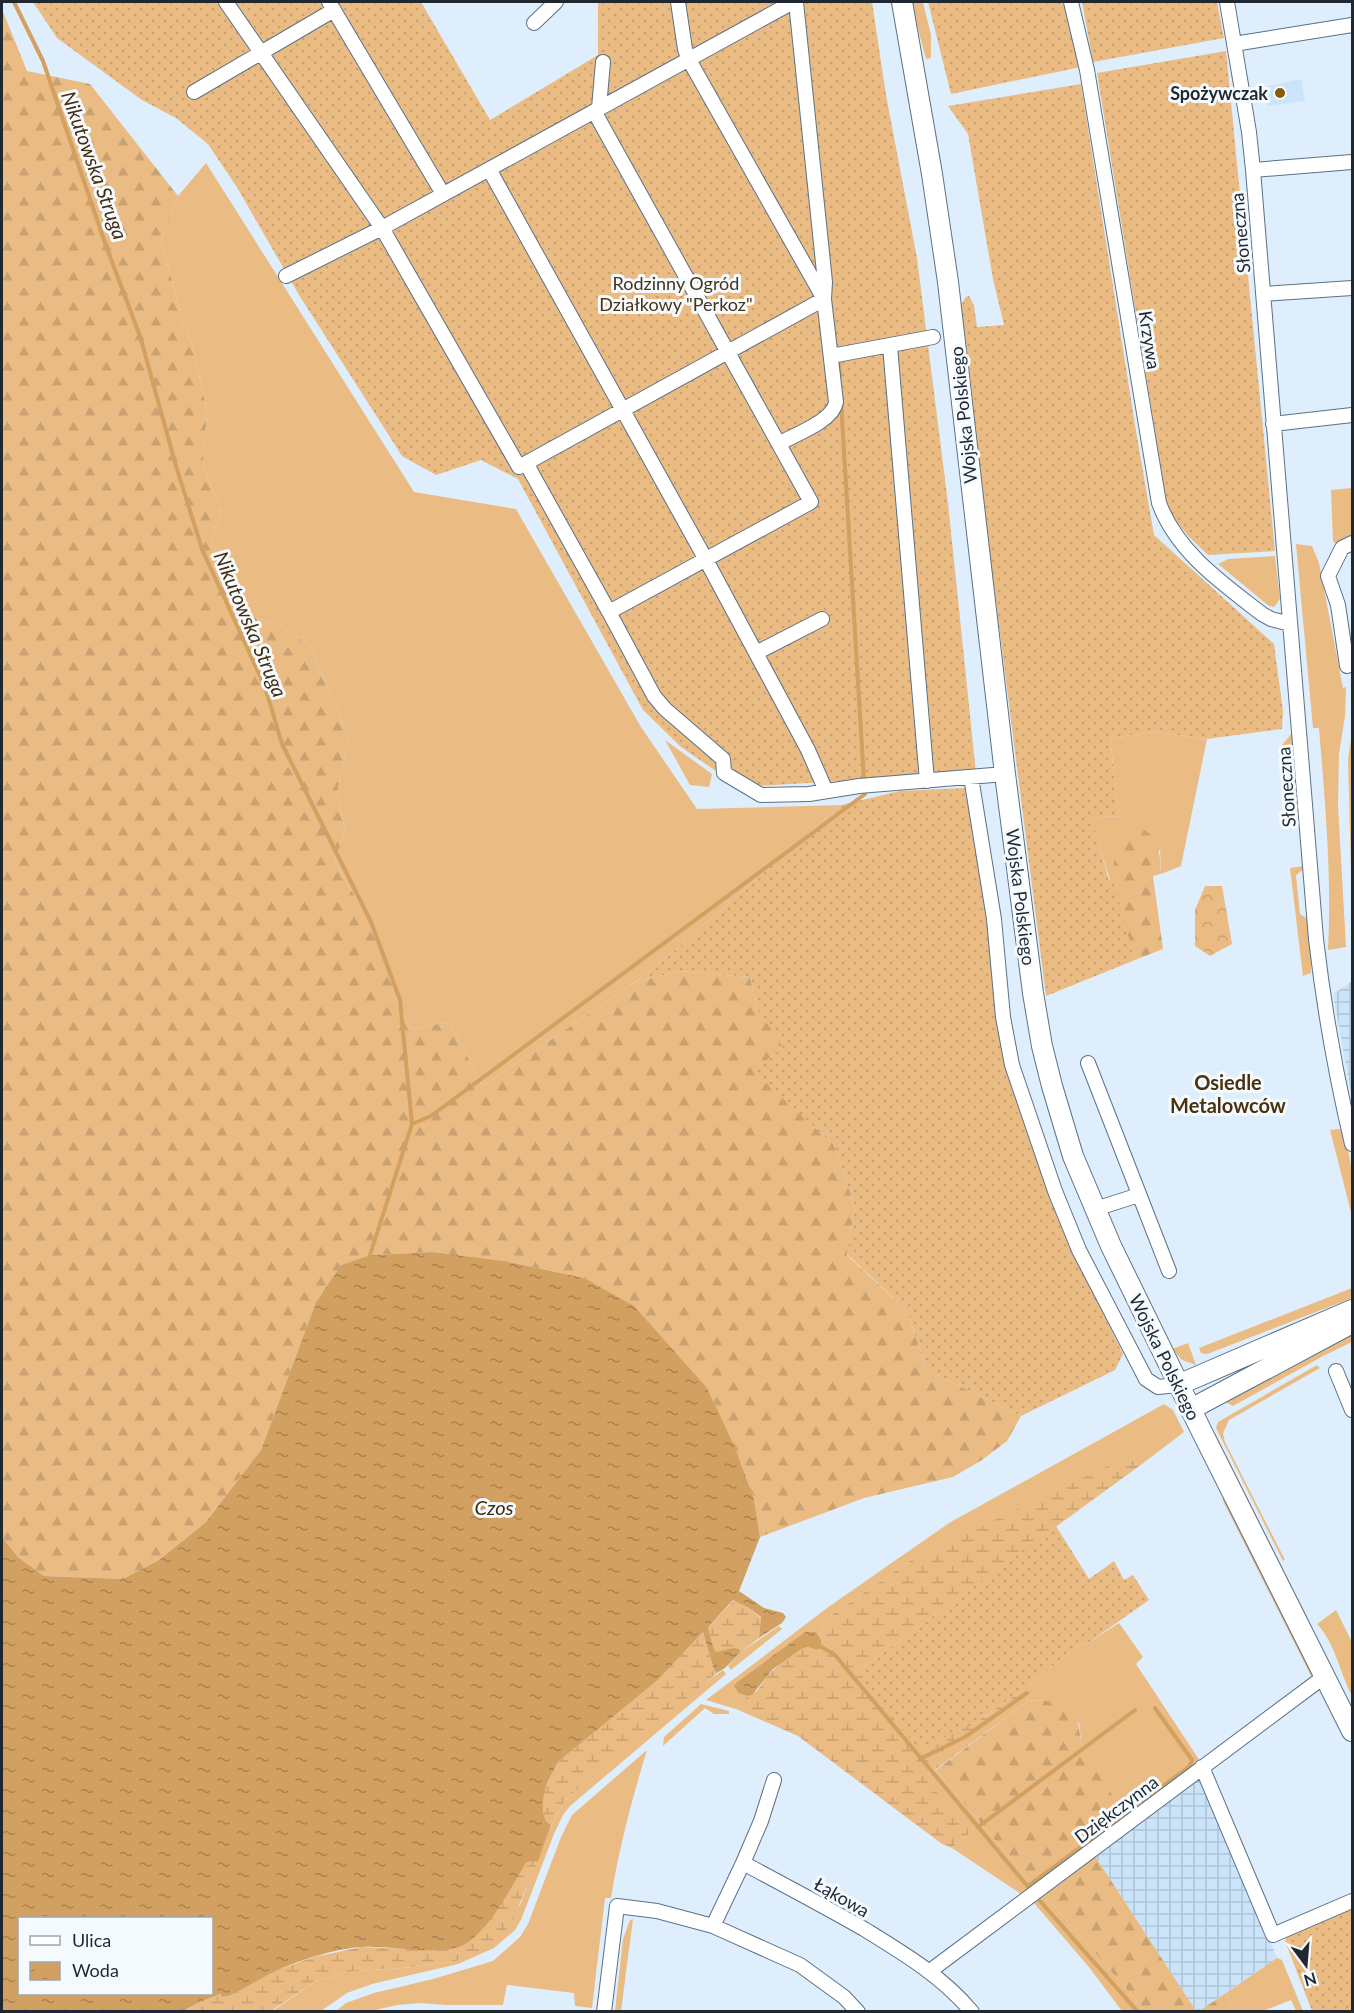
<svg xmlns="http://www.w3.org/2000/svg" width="1354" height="2013" font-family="Lato,sans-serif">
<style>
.built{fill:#cbe4fa}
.industrial{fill:url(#industrial-grid)}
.grass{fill:#eabc83}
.forest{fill:url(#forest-firs)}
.wetland{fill:url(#wetland-marsh)}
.park{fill:url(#park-crowns)}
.garden{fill:url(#garden-dots)}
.water{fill:url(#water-ripples);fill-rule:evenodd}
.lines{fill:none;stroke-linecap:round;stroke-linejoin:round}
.stream{stroke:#d2a060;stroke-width:4}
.street-casing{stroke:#5b7185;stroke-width:16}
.secondary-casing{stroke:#5b7185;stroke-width:22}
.street{stroke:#fff;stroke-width:14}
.secondary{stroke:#fff;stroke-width:20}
.poi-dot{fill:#8b5a03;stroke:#f5fafe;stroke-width:2}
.labels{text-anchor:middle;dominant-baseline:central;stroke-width:6;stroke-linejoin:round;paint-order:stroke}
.poi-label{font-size:18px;font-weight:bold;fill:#1f2831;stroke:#f5fafe;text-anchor:end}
.street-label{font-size:18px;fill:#1f2831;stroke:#f5fafe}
.park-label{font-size:18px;fill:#493418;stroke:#f5fafe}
.water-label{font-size:20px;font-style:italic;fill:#422d10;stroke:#f5fafe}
.neighbourhood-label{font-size:20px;font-weight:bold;fill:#4a310f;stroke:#f5fafe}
</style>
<defs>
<pattern id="industrial-grid" width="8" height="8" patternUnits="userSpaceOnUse" patternTransform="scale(1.5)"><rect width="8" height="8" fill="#cbe4fa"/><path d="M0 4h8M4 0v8" fill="none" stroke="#aec4d7"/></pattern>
<pattern id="forest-firs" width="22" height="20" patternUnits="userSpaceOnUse" patternTransform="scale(1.5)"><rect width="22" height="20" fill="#eabc83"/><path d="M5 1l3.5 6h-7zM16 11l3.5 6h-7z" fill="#c8a272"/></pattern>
<pattern id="wetland-marsh" width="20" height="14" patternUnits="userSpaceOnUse" patternTransform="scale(1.5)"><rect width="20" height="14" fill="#eabc83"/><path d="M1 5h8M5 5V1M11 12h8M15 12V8" fill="none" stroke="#c8a272"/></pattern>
<pattern id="park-crowns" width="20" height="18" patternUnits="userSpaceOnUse" patternTransform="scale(1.5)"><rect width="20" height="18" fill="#eabc83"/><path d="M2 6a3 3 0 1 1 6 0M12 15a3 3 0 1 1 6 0" fill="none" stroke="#c8a272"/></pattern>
<pattern id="garden-dots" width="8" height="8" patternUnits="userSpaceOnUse" patternTransform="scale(1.5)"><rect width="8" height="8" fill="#eabc83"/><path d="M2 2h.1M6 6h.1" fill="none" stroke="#c8a272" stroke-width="1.8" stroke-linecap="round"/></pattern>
<pattern id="water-ripples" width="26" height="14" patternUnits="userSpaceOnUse" patternTransform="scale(1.5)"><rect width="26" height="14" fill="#d2a060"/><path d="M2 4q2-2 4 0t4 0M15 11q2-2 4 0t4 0" fill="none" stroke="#aa8250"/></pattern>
</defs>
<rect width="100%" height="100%" fill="#dfeefc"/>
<path class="built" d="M1301,79L1305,101L1267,106L1264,87Z"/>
<path class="industrial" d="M1352,981V1099L1333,994Z
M1196,1778L1205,1784L1277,1958L1199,2011H1196L1095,1856Z"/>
<path class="grass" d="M911,2H923L931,35V58L926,59Z
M206,163L414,492L516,509L641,727L697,809L841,805L673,952L635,982L483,1086L449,1022L411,1029L398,1004L372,926L335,862L345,830L337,793L349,737L309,645L283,626L245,615L211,540L221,513L203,464L207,410L192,345L183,322L161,239L178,196Z
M1352,488V538L1338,544L1333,542L1331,490Z
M1296,544L1312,546L1319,563L1343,688L1346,687L1345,716L1339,754L1338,806L1346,947L1328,950C1332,876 1325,802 1319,728H1313Z
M1275,556L1280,599L1274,607L1269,606L1218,564L1228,559Z
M1156,732L1207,739L1181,866L1161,874L1160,850L1116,858L1113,880H1110L1090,818L1119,816L1110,738Z
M1352,733V906L1348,759Z
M1291,734H1293L1299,802L1290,809H1286L1282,745Z
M665,740L712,774L709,787L690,785Z
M1304,866L1305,868L1296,875L1300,914L1308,919L1312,966H1311V973L1303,976L1290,868Z
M1339,1129L1344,1130L1352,1170V1216L1330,1130Z
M1352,1288V1298L1207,1354L1201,1353L1199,1348Z
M1352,1329V1342L1325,1355L1233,1406L1223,1401Z
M1188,1343L1196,1365L1182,1360L1172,1349Z
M1317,1365L1320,1368L1229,1420L1223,1433L1225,1442L1285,1560L1283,1561L1216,1428L1218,1422Z
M1164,1404L1173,1410L1184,1432L1142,1464L1135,1458L911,1560L830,1616L824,1623L819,1636L816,1632H805L737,1682L735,1689L738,1693L747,1696L736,1709L706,1700L827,1608L949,1523Z
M1211,1432L1215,1433L1308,1619L1300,1610Z
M1222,1499L1228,1500L1314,1674L1312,1678Z
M1336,1610L1352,1642V1696C1340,1673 1335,1643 1317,1624Z
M1119,1623L1143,1657L1136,1664L1200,1761L1034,1885L1024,1896L952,1848L968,1835L923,1778L936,1770L1028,1879L1091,1761L1081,1742L1079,1722L1042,1700L1028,1701L1027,1687L1076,1647L1088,1643Z
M779,1626L782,1629L731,1670L728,1666L741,1652Z
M723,1670L726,1674L570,1806L563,1815L554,1834L521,1920L515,1930L494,1948L458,1964L372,1984L347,1993L321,2011L271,2012L316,1981L346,1972L415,1967L455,1961L520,1905L551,1825L566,1799L685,1697Z
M701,1704L729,1711V1714H714L705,1708L663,1746L664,1737Z
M647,1750C632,1799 619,1848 611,1898H605L592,2008L575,2006L574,1993L507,1985L503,2005H446L420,2003L397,2005L371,2011H336L346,2003L374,1993L433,1979L493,1961L520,1937L528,1924L561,1837L572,1815Z
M1044,1895L1146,2011H1122L1088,1966L1034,1903Z
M633,1919L621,2011H615L623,1939L630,1920Z
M1277,1958L1282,1960L1303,2011H1296L1291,2000L1263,2011H1234L1226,1993Z"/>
<path class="forest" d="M2,9L27,71L90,84L178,196L161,239L183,322L192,345L207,410L203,464L221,513L211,540L245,615L283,626L309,645L349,737L337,793L345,830L335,862L376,933L398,1004L411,1029L449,1022L483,1086L635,982L680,971L750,977L758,1010L784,1047L754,1071L834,1145L855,1206L847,1255L907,1311L927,1370L1021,1416L1007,1441L982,1460L953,1477L864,1498L760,1537L754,1499L735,1447L707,1389L584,1278L505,1261L433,1252L370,1255L341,1265L316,1302L261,1450L206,1522L159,1560L123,1579L44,1576L18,1557L2,1537Z
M1141,828C1160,838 1160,854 1161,874L1153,876L1163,949L1135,960C1128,936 1116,904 1113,881C1111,862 1120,829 1141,828Z
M1042,1700L1070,1706L1077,1714L1081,1742L1118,1805L1115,1814L1028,1879L936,1770L1028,1701Z
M1095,1856L1196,2011H1146L1044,1895Z
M1226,1993L1234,2011H1199Z"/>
<path class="wetland" d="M1136,1458L1142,1464L864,1667L859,1675L973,1724L1027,1687L1028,1701L924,1778L968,1828V1835L952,1848L942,1844L798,1736L736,1709L747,1696L757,1691L767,1676L783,1661L800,1650L807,1647L818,1650C823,1646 822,1642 819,1636L824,1623L830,1616L911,1560L1116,1462Z
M734,1600L749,1608L761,1618L759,1638L741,1652L739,1649C730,1649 722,1653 716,1652L713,1648L708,1627Z
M703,1632L714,1670L717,1673L566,1799L551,1825L546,1821L543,1812V1800L547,1783L558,1762L658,1680Z
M533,1860L538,1861L510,1926L481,1951L455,1961L415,1967L346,1972L316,1981L271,2011L184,2012L198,2003L220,1994L222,1997L229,1996L277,1970L314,1957L361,1947L436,1950L465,1944L482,1929L493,1915L527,1862Z"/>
<path class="park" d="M1205,886H1222L1232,944L1210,956L1195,946V910Z"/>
<path class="garden" d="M33,2H421L490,120L598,55V2H872L886,95L917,258L948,503L976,773L739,787L681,747L643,710L518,479L481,460L436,475L402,456L299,295L238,189L208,144L176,118L142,100L57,38Z
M928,2H1061L1065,6L1081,67L951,94Z
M1082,2H1217L1224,38L1093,62Z
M1226,51L1275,551L1208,555L1188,536L1168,511L1097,73Z
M1081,84L1136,431L1154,535L1274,644L1283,711L1282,729L1207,739L1156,732L1110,738L1119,816L1091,818L1109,880H1113L1135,960L1046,996L961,326V305L966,297L969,296L974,305L977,327L1004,325L993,279L968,134L948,106Z
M965,788L989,931L1009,1070L1071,1248L1123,1354L1115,1370L1021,1416L927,1370L907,1311L847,1254L855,1206L834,1145L753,1071L783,1047L758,1010L750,977L680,971L635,982L673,952L841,805L900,791Z
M1056,1526L1089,1579L1114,1561L1124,1580L1133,1575L1149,1600L1088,1643L1076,1647L1027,1687L973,1724L919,1749L858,1675L864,1667Z
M1352,1906V2011H1312L1285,1941L1288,1934Z"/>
<path class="water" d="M433,1252L505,1261L584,1278L634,1306L707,1388L735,1447L754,1499L760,1537L739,1591L764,1608L783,1613L786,1617L782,1623L759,1638L761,1617L749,1608L733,1600L708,1627L713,1647L716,1652L733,1648L739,1649L741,1652L725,1668L717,1673L714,1670L703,1632L658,1680L558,1762L547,1783L543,1800V1812L546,1821L551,1825L538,1861L527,1862C509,1889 494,1924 467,1943C445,1958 389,1945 362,1947C338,1948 300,1960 278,1970C261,1978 246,1988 229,1996L222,1997L220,1994L198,2003L184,2011H2V1537L18,1557L44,1576L123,1579L159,1560L206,1522L261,1450L316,1302L341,1265L370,1255ZM20,1918H212V1994H20Z
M805,1632H816C820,1637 825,1644 818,1650L807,1647L800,1650L773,1669L752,1695L747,1696L738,1693L734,1686L737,1682Z"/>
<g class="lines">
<path class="stream" d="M14,2L43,61L106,246L140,336L176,466L202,549L265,687L282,744L371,922L400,1000L412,1124L370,1255
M839,363L840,377
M841,402L864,781
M412,1124L431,1116L865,794V789
M818,1645L835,1655L1029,1888
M920,1759L965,1737L1027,1693
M978,1827L1135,1710
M1028,1886L1190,1766L1192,1760L1155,1708
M1040,1901L1138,2012"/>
<g class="street-casing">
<path id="street" d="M226,2L382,228L519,467L824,299
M329,2L443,194
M678,2L685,49L688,58L824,299
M1071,2L1087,70L1159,503C1177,552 1222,583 1262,614L1271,619L1290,624
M1227,2L1249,132L1253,170L1316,939C1324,1008 1336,1076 1352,1144
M534,23L556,2
M1234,44L1352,25
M194,92L334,10
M599,108L603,62
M594,111L811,502L609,612L654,696L665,709L723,759L724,773L761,795L809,794L859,786L1005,774
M489,169L705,558L808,750L826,791
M1253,170L1352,162
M286,276L382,228L793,2
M1263,294L1352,288
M890,346L927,781
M831,356L933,337
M1273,424L1352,415
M780,443C796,434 833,421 836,402L824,299L825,282L796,2
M526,463L609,612
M756,653L822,619
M1347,666L1338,605L1328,576L1342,548L1352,543
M971,777L994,919L1003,1017L1012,1065L1055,1191L1079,1250L1146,1379L1158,1387L1178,1385
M1088,1063L1169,1271
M1095,1209L1139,1195
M1336,1371L1352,1410
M1202,1767L1273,1935L1352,1901
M743,1863L761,1821L774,1780
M713,1926L743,1863C784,1885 824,1906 864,1929C903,1953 942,1976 972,2012
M930,1971L1325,1676
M604,2012L617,1906L657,1911L713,1926L800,1965L844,1997L858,2012"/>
</g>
<g class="secondary-casing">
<path id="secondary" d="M902,2L932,174L948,282L1005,774L1033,993L1042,1046L1052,1086L1073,1156L1111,1246L1202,1432L1352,1731
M1178,1385L1352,1310
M1191,1409L1352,1323"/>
</g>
<use href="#street" class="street"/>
<use href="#secondary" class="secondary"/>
</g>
<circle class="poi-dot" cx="1280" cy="93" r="6"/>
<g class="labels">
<g class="poi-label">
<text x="1268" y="93">Spożywczak</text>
</g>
<g class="street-label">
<text transform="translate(1240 233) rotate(-95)">Słoneczna</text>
<text transform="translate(1150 340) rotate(81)">Krzywa</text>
<text transform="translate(963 415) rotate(-96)">Wojska Polskiego</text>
<text transform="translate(1286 787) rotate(-94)">Słoneczna</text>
<text transform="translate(1021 897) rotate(83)">Wojska Polskiego</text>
<text transform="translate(1165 1357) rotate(64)">Wojska Polskiego</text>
<text transform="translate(1116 1809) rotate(-37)">Dziękczynna</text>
<text transform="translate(842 1897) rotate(30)">Łąkowa</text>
</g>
<g class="park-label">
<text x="676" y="283">Rodzinny Ogród<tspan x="676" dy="21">Działkowy "Perkoz"</tspan></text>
</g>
<g class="water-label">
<text transform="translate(95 165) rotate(70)">Nikutowska Struga</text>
<text transform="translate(251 624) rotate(67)">Nikutowska Struga</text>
<text x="494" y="1507">Czos</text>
</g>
<g class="neighbourhood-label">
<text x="1228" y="1082">Osiedle<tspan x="1228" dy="23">Metalowców</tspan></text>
</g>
</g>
<rect width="1354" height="2013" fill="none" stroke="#1f2831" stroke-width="6"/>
<rect x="18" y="1917" width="195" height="78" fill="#f5fafe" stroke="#9fa6ac" stroke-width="1.5"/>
<rect x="30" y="1936" width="30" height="9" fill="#ffffff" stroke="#9fa6ac" stroke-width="1.5"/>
<text x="72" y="1947" font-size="18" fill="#1f2831">Ulica</text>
<rect x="30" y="1962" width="30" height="18" fill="url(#water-ripples)" stroke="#9fa6ac" stroke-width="1.5"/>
<text x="72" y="1977" font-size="18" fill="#1f2831">Woda</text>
<g transform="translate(1306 1965) rotate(164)" stroke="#f5fafe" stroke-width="4.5" paint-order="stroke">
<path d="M0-4.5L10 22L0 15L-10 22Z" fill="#1f2831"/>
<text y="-9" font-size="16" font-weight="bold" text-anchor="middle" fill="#1f2831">N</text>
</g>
</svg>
